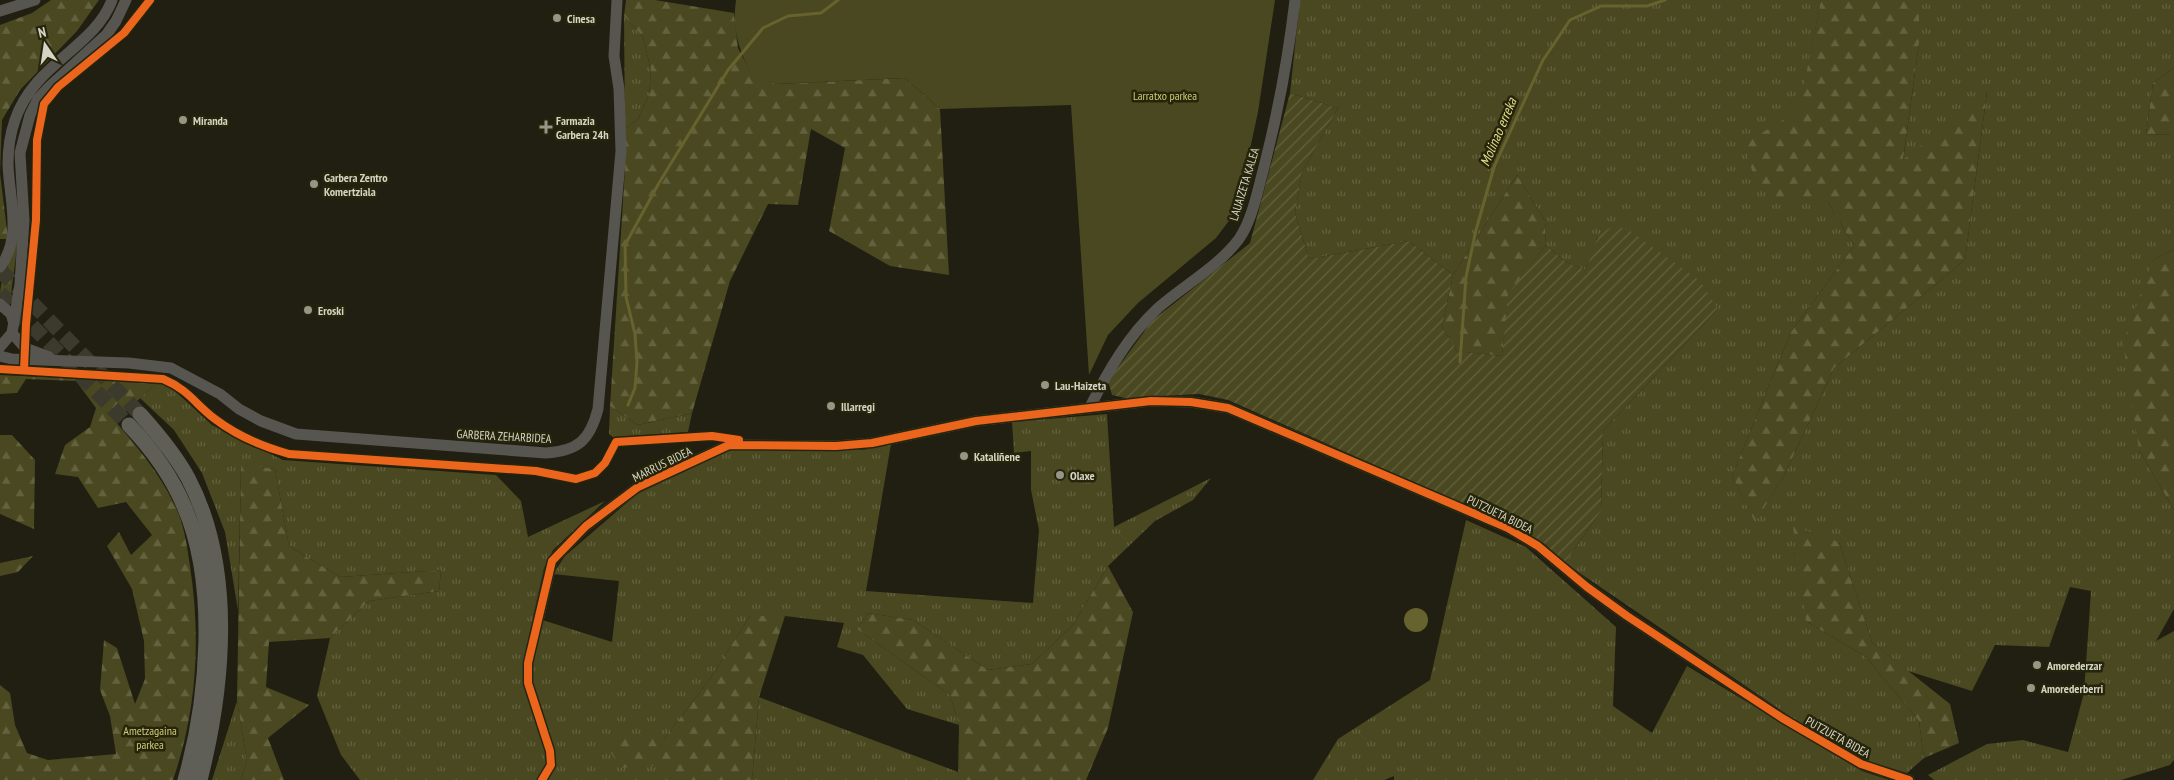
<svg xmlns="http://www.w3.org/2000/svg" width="2174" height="780" font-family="'PT Sans Narrow',sans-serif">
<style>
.grass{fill:url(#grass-tufts)}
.forest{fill:url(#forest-firs)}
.park{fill:#494820}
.garden{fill:url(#garden-furrows)}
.water{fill:#66632f}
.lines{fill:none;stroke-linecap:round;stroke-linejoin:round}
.stream{stroke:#66632f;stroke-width:3}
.major-tunnel{stroke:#3b3a2c;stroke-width:15;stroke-dasharray:15 8;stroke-linecap:butt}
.minor{stroke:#565550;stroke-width:11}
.major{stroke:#5f5f57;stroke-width:15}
.cycleway-casing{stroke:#26250b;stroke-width:11}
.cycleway{stroke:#eb651d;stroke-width:8}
.poi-dot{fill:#969587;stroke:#26250b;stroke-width:2}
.labels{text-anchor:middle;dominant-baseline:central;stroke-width:5;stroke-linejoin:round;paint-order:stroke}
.poi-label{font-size:12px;font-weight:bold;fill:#d5d5c6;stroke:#26250b;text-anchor:start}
.park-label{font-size:12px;fill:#cecb76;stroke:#26250b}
.street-label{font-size:12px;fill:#d5d5c6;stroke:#26250b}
.water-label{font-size:14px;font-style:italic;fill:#e2df8a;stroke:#26250b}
</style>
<defs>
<pattern id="grass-tufts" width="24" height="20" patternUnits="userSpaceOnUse" patternTransform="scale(1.25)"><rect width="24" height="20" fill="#494820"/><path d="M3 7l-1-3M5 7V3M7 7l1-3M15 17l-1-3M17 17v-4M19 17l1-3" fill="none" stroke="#62623f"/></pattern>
<pattern id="forest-firs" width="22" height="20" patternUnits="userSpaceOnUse" patternTransform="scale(1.25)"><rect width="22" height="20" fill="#494820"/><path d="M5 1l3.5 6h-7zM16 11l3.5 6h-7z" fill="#62623f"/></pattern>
<pattern id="garden-furrows" width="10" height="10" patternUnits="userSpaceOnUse" patternTransform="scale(1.25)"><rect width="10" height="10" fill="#494820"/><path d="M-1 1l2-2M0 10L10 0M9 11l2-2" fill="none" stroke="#62623f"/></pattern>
</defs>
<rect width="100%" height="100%" fill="#201f11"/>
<path class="grass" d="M1300,0H1821L1782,202H1828L1854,246L1791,332L1732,476L1755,521L1784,476L1834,368L1965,260L1987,92L1903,161L1919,43V0H2174V68L2153,83L2146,135L2174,134V249L2153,260L2139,450L2174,510V609L2156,641L2174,631V760L2170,765L2121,780H1934L1928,775L1987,744L2023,740L2068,752L2084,693L2091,591L2070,587L2049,647L1995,645L1972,691L1908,671L1872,642L1839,542L1806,621L1866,657L1919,721L1924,758L1907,773L1871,762L1813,732L1565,563L1601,511L1603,431L1718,309L1629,230L1597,238L1586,270L1566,262L1546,245L1545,221L1517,175L1453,275L1409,241L1309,259L1295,213L1302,172L1338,108L1290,93Z
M624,16L643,37L651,71L649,95L638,119L625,129Z
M16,240L18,241L10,301L0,295C0,277 12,260 16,240Z
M158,382L175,391L212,425L283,460L496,475L521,501L528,537L605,501L553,550L544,568L533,617L612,642L619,581L553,574L565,556L637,494L733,449L863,450L891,444L866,591L1033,603L1039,530L1031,490V451L1014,453L1012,422L1107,414L1114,527L1211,478L1193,500L1155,521L1108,566L1073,625L1032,664L988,670L913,620L868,613L857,629L950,695L959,725L907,709L863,655L837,647L844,623L785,616H750L709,680L664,739L674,764L670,780H360L341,755L317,696L330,638L369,601L439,591L441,570L340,577L289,546L275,469L241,465L238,610L225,532L202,473L174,430L140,398Z
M610,406L638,425L692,413L688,432L615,439L609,434Z
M1466,520L1526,547L1616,627L1613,706L1652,733L1687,666L1862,771L1889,780H1394V776L1384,780H1313L1338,739L1430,680Z
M759,697L958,772V780H752Z
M237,701L247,761L241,780H212Z"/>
<path class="forest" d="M51,0H99L77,31L20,90L2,120L0,173L8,239H0V25L32,13Z
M626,0H655L734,13L738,48L751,73L776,84L905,78L940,109L949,275L890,266L829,231L845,148L811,129L798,205L768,204L730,281L692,413L638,425L610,406L625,169V129L638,119L649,95L651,71L643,37L624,16Z
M1821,0H1919V43L1903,160L1987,91L1965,260L1834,368L1784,476L1755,522L1732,476L1791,332L1854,246L1828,202H1781L1755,180L1744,144L1799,110Z
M2174,68V134L2146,135L2153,83Z
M1517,175L1545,221L1546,245L1509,294L1502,356L1457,351L1442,327L1453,275Z
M2174,249V510L2139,450L2123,342L2153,260Z
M0,375L158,382L115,421C137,447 159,472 174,504C184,522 187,546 190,566C201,639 197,710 173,780H0V685L10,693L15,725L27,753L48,760L116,754L110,716L100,690L104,640L117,648L135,704L145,679L144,641L132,589L107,546L119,532L131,555L152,535L126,502L98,508L78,477L55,474L65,445L90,427L96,408L76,381L26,379L17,393L0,394Z
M0,435H12L35,460L34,529L0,514Z
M241,464L275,469L289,546L340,577L441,570L439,591L369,601L330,638L269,642L266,687L309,705L268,738L284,780H241L247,761L237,701Z
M1793,526L1839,542L1872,642L1950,704L1959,743L1924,758L1919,721L1866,657L1806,621Z
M33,556L18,572L0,576V563Z
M1108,566L1133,612L1108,728L1086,780H958L959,725L950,695L857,629L868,613L913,620L988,670L1032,664L1073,625Z
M750,616H785L759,697L752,780H670L673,764L621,768L599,735L664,739L709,680Z"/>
<path class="park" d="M736,0H1275L1258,112L1241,191L1231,218L1216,238L1138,303L1108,335L1089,375L1071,105L940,109L905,78L776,84L751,74C738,48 732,29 736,0Z"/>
<path class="garden" d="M1290,93L1338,108L1302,172L1295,213L1309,259L1409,241L1453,275L1442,327L1457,351L1502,356L1508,294L1546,245L1566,262L1586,270C1595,245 1596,220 1629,230L1700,281L1718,309L1603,431L1601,511L1565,563L1545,544L1526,532L1228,400L1199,394L1125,398L1112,395L1108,381L1152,321L1250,243Z"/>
<path class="water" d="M1404 620a12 12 0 1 1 24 0a12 12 0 1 1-24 0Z"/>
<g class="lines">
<path class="stream" d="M1460,362L1466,277L1476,230L1494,167L1543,60L1570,20L1601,6H1647L1665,0
M628,405L635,388L637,362L635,334L626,297L625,245L659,183L728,70L763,28L788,16L821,13L838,0"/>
<path class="major-tunnel" d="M0,270L140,414
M0,293L129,425"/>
<path class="minor" d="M0,11L35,0
M0,267C23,237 9,199 8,164C8,150 10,134 15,120C34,63 94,48 112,0
M0,304L11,314L14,324
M12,333L25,348L49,357
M0,347L12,333L20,284L24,220L20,153L30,115L38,99L49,87L107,34L116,21L126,0
M0,356L12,359L129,363L171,368L220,394L239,409L261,421L296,434L546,453C578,451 590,440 598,409L621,151L619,89L614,56L617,0
M1090,407C1108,371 1128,336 1158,308C1184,285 1218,267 1239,239C1252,220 1257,193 1263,171C1278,113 1288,60 1295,0
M542,780L551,765L550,751L528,683V663L552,561L586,526L638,487L729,445L836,446L872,443L976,421L1151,401L1191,402L1228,408L1508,528L1538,546L1587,587L1627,616L1782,718L1861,764L1909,780"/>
<path class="major" d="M140,414C158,434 175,454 188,478C235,567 224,686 200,780
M129,425C152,449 171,475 184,506C218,584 208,700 185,780"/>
<g class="cycleway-casing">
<path id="cycleway" d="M0,369L163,379C189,390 195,404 215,419C236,435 264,447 289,454L536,471L576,479L595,473L605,463L616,442L712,436L739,440
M24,370L26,324L36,220L37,140L44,104L58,87L124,33L150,0
M542,780L551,765L550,751L528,683V663L552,561L586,526L638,487L729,445L836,446L872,443L976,421L1151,401L1191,402L1228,408L1508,528L1538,546L1587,587L1627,616L1782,718L1861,764L1909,780"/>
</g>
<use href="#cycleway" class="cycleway"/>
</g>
<g class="poi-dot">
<circle cx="557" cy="18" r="5"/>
<circle cx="183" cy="120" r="5"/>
<path d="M543.5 119.5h5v5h5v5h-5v5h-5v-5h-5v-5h5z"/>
<circle cx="314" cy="184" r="5"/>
<circle cx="308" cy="310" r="5"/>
<circle cx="1045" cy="385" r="5"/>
<circle cx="831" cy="406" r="5"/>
<circle cx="964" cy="456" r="5"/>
<circle cx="1060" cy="475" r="5"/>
<circle cx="2037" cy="665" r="5"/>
<circle cx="2031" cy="688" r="5"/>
</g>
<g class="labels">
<g class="poi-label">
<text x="567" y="18">Cinesa</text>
<text x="193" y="120">Miranda</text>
<text x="556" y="120">Farmazia<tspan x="556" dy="14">Garbera 24h</tspan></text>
<text x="324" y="177">Garbera Zentro<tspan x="324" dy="14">Komertziala</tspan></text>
<text x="318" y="310">Eroski</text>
<text x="1055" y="385">Lau-Haizeta</text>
<text x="841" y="406">Illarregi</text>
<text x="974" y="456">Kataliñene</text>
<text x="1070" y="475">Olaxe</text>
<text x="2047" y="665">Amorederzar</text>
<text x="2041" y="688">Amorederberri</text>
</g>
<g class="park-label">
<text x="1165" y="95">Larratxo parkea</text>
<text x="150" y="730">Ametzagaina<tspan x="150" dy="14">parkea</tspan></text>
</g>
<g class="street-label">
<text transform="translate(1244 184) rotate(-73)">LAUAIZETA KALEA</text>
<text transform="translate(504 436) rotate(3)">GARBERA ZEHARBIDEA</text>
<text transform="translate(662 464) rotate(-26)">MARRUS BIDEA</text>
<text transform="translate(1500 514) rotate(26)">PUTZUETA BIDEA</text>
<text transform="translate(1838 737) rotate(29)">PUTZUETA BIDEA</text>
</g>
<g class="water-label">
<text transform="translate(1498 132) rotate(-67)">Molinao erreka</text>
</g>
</g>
<g transform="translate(45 45) rotate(347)" stroke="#26250b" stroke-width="4" paint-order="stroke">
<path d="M0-4L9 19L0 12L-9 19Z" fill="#d5d5c6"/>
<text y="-8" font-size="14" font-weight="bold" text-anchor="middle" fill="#d5d5c6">N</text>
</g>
</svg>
